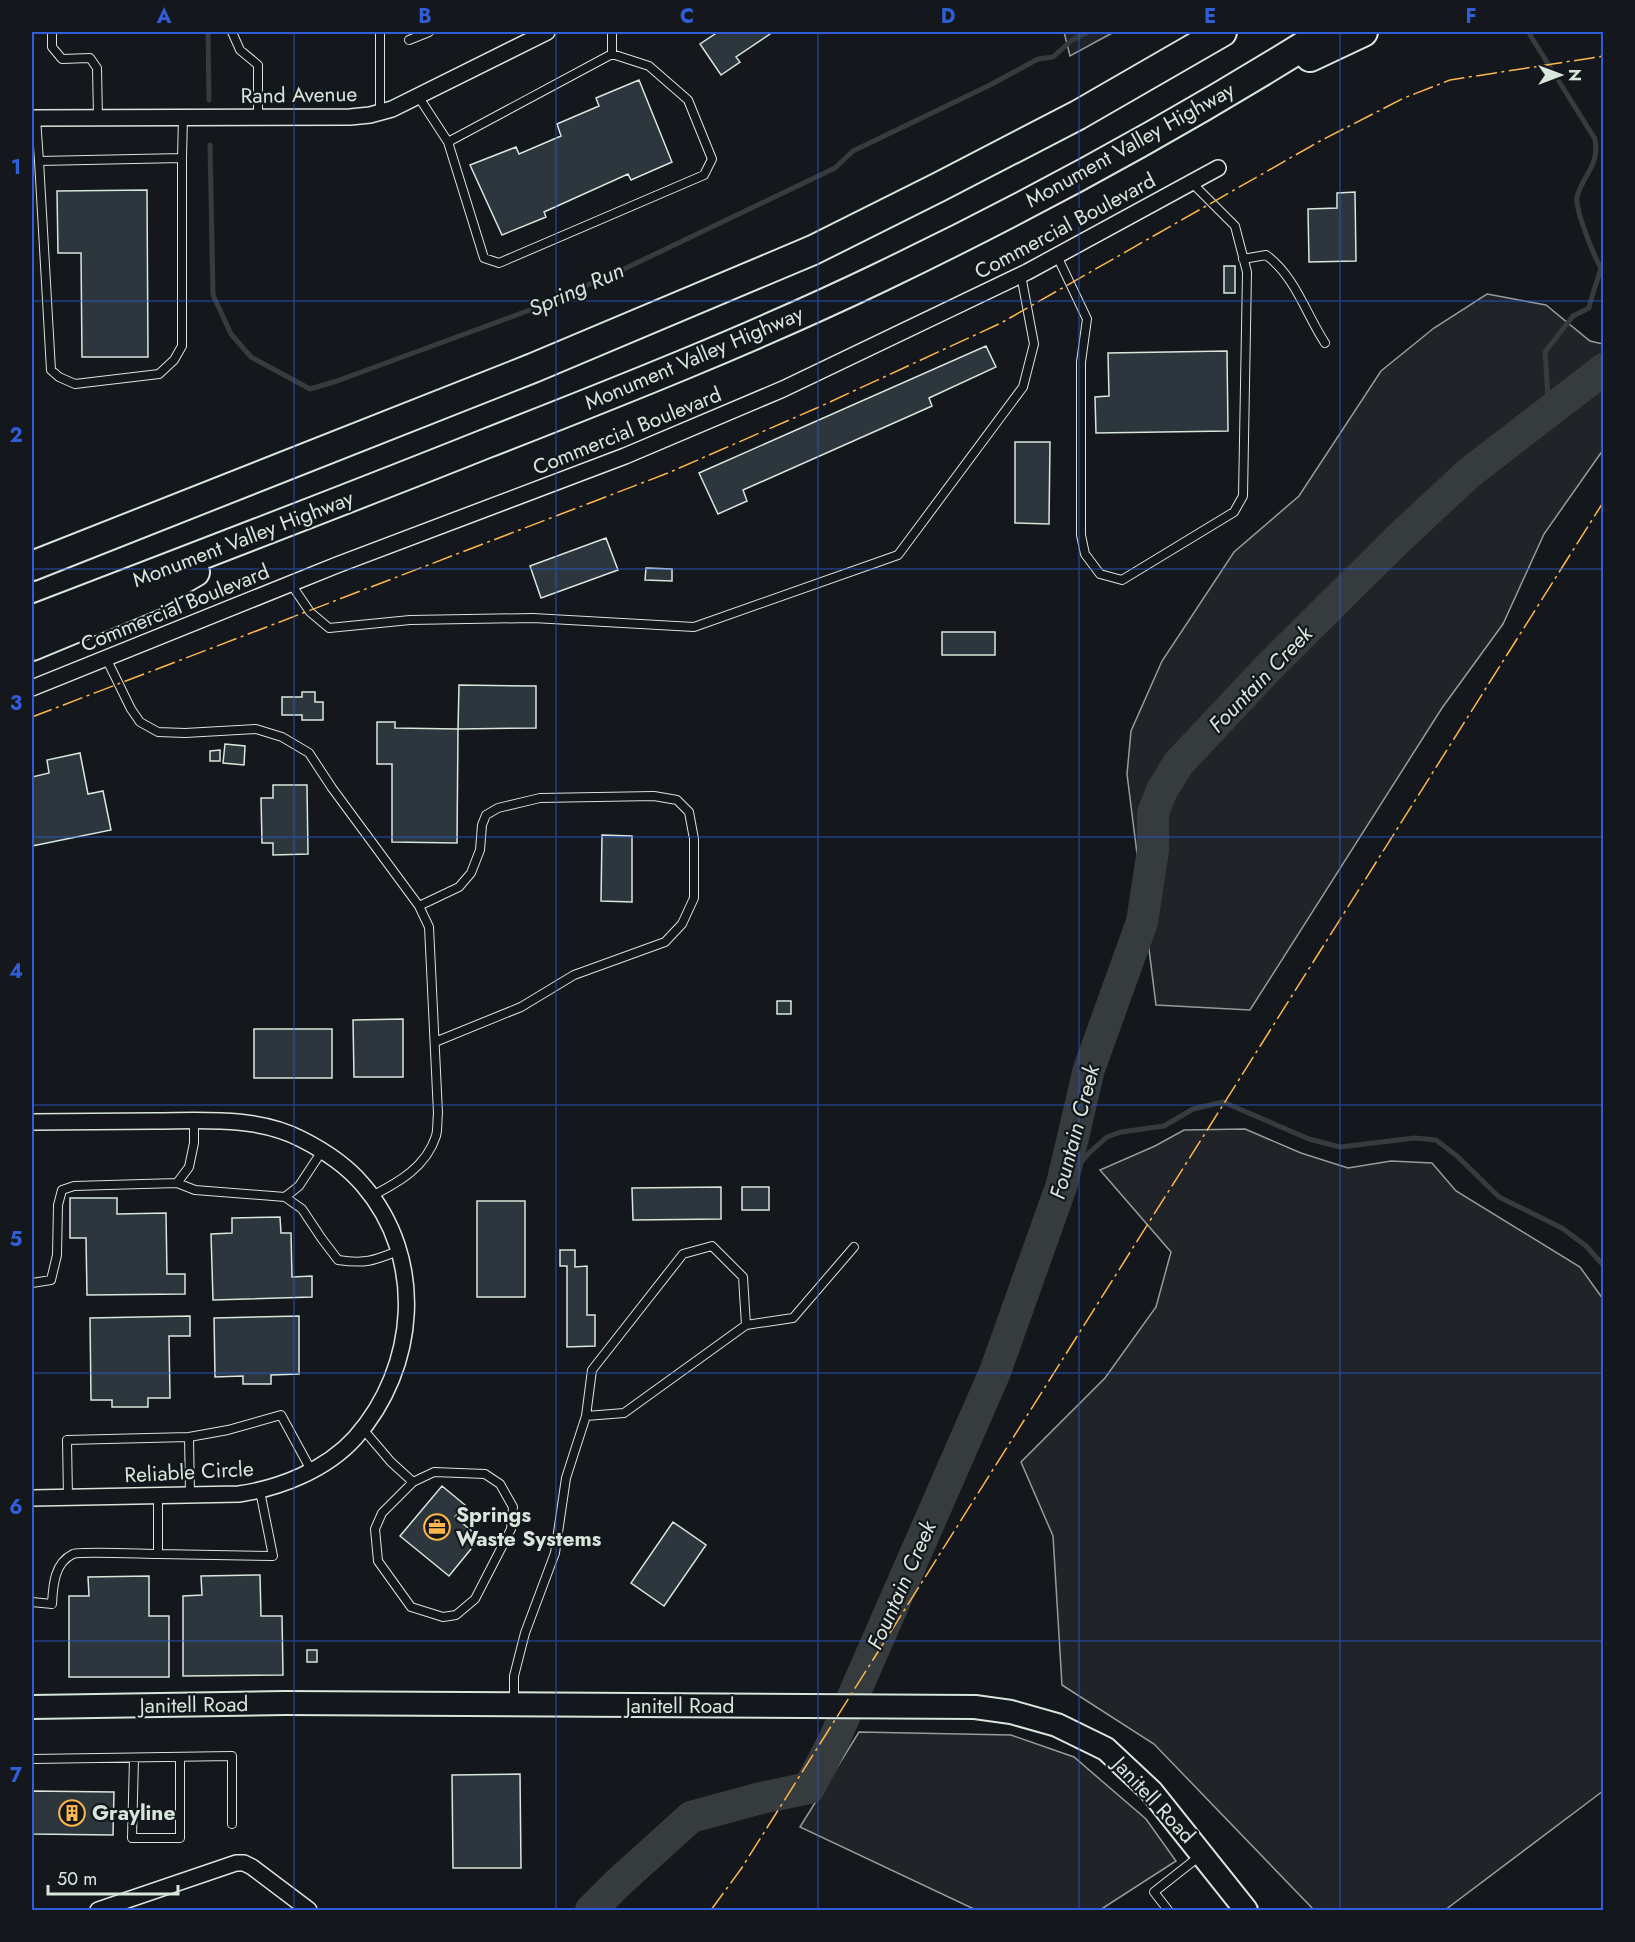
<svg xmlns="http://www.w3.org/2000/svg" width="1635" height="1942" font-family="Jost,sans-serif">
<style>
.green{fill:#202428;stroke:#939e99;stroke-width:1.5}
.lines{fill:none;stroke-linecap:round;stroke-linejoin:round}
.stream{stroke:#363b3e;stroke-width:5}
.river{stroke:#363b3e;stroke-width:32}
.building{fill:#2c363c;stroke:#d8e6dc;stroke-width:1.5}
.lane-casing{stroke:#d8e6dc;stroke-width:10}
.street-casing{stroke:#d8e6dc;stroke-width:18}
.secondary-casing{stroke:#d8e6dc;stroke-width:26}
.highway-casing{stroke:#d8e6dc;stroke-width:32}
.lane{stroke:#14181c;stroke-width:8}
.street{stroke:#14181c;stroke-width:15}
.secondary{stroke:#14181c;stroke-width:22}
.highway{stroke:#14181c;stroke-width:28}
.power{stroke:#ffb74d;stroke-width:1.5;stroke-dasharray:21 4.5 3 4.5;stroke-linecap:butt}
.grid{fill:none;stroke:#305dd8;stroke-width:1.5;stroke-opacity:0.55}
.labels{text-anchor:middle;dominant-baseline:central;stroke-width:4.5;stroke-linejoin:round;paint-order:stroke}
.street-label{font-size:21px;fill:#d8e6dc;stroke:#14181c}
.poi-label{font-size:21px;font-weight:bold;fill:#d8e6dc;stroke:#14181c;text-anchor:start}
.water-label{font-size:22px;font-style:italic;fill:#d8e6dc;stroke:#14181c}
.neatline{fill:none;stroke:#305dd8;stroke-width:2}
.grid-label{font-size:20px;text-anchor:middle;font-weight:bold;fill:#305dd8}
</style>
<rect width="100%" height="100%" fill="#14181c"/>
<path class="green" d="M1064,32H1114L1070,56Z
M1487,294L1546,305L1590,341L1603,344V450L1544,534L1503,624L1442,708L1250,1010L1156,1005L1127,774L1131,731L1162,661L1234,552L1299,496L1381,371L1434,328Z
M1245,1129L1301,1153L1348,1168L1391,1161L1432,1163L1456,1191L1580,1267L1603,1299V1791L1445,1910H1314L1154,1744L1062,1685L1053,1536L1021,1462L1105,1378L1156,1307L1171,1252L1100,1170L1155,1146L1184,1130Z
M859,1732L1011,1735L1074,1757L1146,1819L1176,1861L1100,1910H976L800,1827Z"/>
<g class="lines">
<path class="stream" d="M208,32L209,100
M1530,35L1595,139C1600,166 1583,174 1577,197C1575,210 1594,256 1601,268C1597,282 1592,294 1589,308L1573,316L1545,352L1549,412
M210,145L213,295L231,334L251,357L310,389L337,381L538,307L624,269L835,168L853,151L990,85L1038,59L1053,57L1072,40L1088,32
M1062,1184L1089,1153L1107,1137L1121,1132L1164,1126L1193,1109L1223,1102L1309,1139L1340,1147L1415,1138L1436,1140L1457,1156L1499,1197L1562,1228L1586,1246L1604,1266"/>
<path class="river" d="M591,1910L618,1883L691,1817L761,1798L809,1788L834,1740L995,1372L1062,1184L1089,1069L1142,922L1153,850V813L1162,790L1178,764L1269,667L1397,540L1469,473L1604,369"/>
</g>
<path class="building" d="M718,32H773L736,57L740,62L721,75L700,44Z
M639,80L672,162L631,180L628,174L544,212L546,217L502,235L470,165L516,147L519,154L561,136L557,124L599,106L596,98Z
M147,190L148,357H82L81,253H58L57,191Z
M1355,192L1356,261L1309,262L1308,209L1337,208V193Z
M1224,266H1235V293H1224Z
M986,346L996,367L929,398L932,406L743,490L747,501L718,514L699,473Z
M1227,351L1228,431L1096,433L1095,397L1109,396L1108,353Z
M1015,442H1050L1049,524L1015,523Z
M606,538L618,570L541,598L530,566Z
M646,568L672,569V581L645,580Z
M942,632H995V655H942Z
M459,685L536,686V728L458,729Z
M302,692H315V702H323V720H302V715H282V697H302Z
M377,722H395V728L458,729L457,843L392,842V764H377Z
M225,744L245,746L244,765L223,763Z
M220,750V761H210V751Z
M80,753L88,794L103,791L111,830L32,846V777L49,773L47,760Z
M273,785H307L308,854L273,855V843H262L261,798H273Z
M602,835L632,836V902L601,901Z
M777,1001H791V1014H777Z
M403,1019V1077H354L353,1020Z
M254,1029H332V1078H254Z
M721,1187V1219L633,1220L632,1188Z
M742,1187H769V1210H742Z
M70,1198H117V1214L166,1213L167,1274H185V1294L87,1295L86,1238H70Z
M477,1201H525V1297H477Z
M280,1217L281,1233H291L292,1277L312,1276V1297L213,1300L211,1234L232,1233V1218Z
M560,1250H575V1267L587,1266V1315H595V1346L567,1347V1266H560Z
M190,1316V1336H169L170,1398H148V1407H112V1400H91L90,1318Z
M299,1316V1374L271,1375V1384H243V1376L215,1377L214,1318Z
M442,1486L465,1505L455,1517L480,1538L449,1576L400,1536Z
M673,1522L706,1545L664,1606L631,1583Z
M260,1575L261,1616H282L283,1675L183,1676V1596L202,1595L201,1576Z
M149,1576V1616H169V1677H69V1596H89L88,1577Z
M307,1650H317V1662H307Z
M520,1774L521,1868H453L452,1775Z
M32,1791L114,1792L113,1835L32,1834Z"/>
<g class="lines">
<g class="lane-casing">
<path id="lane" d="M52,32V47L62,59L90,58L97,68L98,118
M232,32L240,50L258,65V117
M380,32V112
M409,40L429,32
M418,96L448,142L484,258L499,263L704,175L712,159L688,100L649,66L612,54V32
M36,118L39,161L182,158L183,117
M448,142L612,54
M39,161L51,370L59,377L75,384L159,374L174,360L182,346V158
M1057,256L1087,319L1081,362V535L1085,554L1100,574L1122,580L1234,512L1243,496L1247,272L1235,226L1192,183
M1243,259L1266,255C1295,276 1306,314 1325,343
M291,584L310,612L329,628L410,620L533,618L694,627L898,555L1023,387L1034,344L1021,275
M106,658L131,709L140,722L158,732L185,733L256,729L282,737L309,753L332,788L419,906L429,927L438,1113C437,1120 438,1129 436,1136C426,1167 399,1182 372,1196
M419,906L459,887L471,873L480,850L482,825L486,815L498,808L540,798L654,796L677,800L689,812L694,839V898L682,924L665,942L574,975L521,1007L435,1042
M177,1183L195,1190L285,1197L299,1186L322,1151
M285,1197L302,1209L322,1239L338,1260C365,1264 373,1261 398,1251
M32,1283L51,1280L57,1255L58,1205L62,1190L74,1186L177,1183L189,1167L194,1143V1121
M746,1325L793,1318L854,1247
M362,1428L391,1462L413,1482L382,1513L375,1529L378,1561L411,1607L443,1617L456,1615L475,1599L511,1529L513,1507L500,1484L485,1474L434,1472L413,1482
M189,1437L228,1430L281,1415L311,1470
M68,1498L67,1440L189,1437L190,1495
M158,1554L273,1556L260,1491
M32,1602L52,1604C53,1586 54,1563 73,1554C81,1551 144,1554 158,1554V1496
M514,1701V1676L525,1633L555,1553L566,1478L586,1416L592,1370L683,1254L712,1246L743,1277L746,1325L624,1413L586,1416
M134,1758L132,1838H180V1757
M32,1759L232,1756V1824
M1168,1910L1154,1892L1201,1855"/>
</g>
<g class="street-casing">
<path id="street" d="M32,118L350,117L370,115L392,109L547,32
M32,688L337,565L625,456L783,389L1027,272L1218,168
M32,1122C72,1122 113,1121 154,1121C202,1121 257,1116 301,1139C323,1150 347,1166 363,1185C426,1258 418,1367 355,1438C326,1470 280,1488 239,1494L32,1498
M98,1910L236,1863H244L252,1867L309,1910"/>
</g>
<g class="secondary-casing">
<path id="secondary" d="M32,1707L285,1703L975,1707L1011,1712L1057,1725L1106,1749L1152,1792L1246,1910"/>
</g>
<g class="highway-casing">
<path id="highway" d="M1310,57L1363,32
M32,566L533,368L813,250L939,187L1078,115L1222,32
M32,620C183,562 335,504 485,444C618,392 752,339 881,277C1033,204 1183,122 1326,32
M32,646L155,595L195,572"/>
</g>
<use href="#lane" class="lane"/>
<use href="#street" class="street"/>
<use href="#secondary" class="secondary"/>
<use href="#highway" class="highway"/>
<path class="power" d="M32,717L668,473L819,407L1001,323L1320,141L1404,98L1450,80L1604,56
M711,1910L741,1869L1604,501"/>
</g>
<path class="grid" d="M294,32V1910M556,32V1910M818,32V1910M1079,32V1910M1340,32V1910M32,301H1604M32,569H1604M32,837H1604M32,1105H1604M32,1373H1604M32,1641H1604"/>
<defs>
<g id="office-ring" transform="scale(1.35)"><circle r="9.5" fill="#14181c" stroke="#ffb74d" stroke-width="1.5"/><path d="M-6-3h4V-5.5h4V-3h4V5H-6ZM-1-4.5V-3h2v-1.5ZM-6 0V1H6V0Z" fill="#ffb74d"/></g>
<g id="building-ring" transform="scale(1.35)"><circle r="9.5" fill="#14181c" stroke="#ffb74d" stroke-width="1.5"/><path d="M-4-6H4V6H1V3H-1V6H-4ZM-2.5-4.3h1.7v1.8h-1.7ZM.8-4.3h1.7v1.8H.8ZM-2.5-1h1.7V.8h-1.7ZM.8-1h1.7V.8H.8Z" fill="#ffb74d"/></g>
</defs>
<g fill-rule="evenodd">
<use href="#office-ring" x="437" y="1527"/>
<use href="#building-ring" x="72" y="1813"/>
</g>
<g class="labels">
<g class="street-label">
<text transform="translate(299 95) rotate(-1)">Rand Avenue</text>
<text transform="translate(1130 145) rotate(-29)">Monument Valley Highway</text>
<text transform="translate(1065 226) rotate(-28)">Commercial Boulevard</text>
<text transform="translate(694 358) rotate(-23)">Monument Valley Highway</text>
<text transform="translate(627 431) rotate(-22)">Commercial Boulevard</text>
<text transform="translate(243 539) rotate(-21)">Monument Valley Highway</text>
<text transform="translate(175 608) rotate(-22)">Commercial Boulevard</text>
<text transform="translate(189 1472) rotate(-3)">Reliable Circle</text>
<text transform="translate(194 1705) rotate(-1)">Janitell Road</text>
<text x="680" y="1706">Janitell Road</text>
<text transform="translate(1154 1800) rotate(47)">Janitell Road</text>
</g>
<g class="poi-label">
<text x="456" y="1515">Springs<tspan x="456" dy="24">Waste Systems</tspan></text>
<text x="92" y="1813">Grayline</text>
</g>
<g class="water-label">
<text transform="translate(576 289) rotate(-24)">Spring Run</text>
<text transform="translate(1260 679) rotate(-46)">Fountain Creek</text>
<text transform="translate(1074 1132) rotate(-75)">Fountain Creek</text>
<text transform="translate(901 1585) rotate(-66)">Fountain Creek</text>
</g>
</g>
<rect width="1635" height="1942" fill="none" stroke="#14181c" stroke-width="66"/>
<g transform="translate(1560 75) rotate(90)" stroke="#14181c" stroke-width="4.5" paint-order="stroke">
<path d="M0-4.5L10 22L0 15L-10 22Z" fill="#d8e6dc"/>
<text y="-9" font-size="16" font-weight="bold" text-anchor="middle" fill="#d8e6dc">N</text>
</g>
<path d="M48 1885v9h130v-9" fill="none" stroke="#d8e6dc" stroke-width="3"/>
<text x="57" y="1885" font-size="18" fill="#d8e6dc" stroke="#14181c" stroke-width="4.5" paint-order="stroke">50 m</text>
<rect x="33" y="33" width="1569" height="1876" class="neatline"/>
<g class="grid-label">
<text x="164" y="23">A</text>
<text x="425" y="23">B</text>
<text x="687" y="23">C</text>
<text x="948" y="23">D</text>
<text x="1210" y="23">E</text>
<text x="1471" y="23">F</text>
<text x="16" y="174">1</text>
<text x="16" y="442">2</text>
<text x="16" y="710">3</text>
<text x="16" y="978">4</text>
<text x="16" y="1246">5</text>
<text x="16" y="1514">6</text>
<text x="16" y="1782">7</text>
</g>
</svg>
